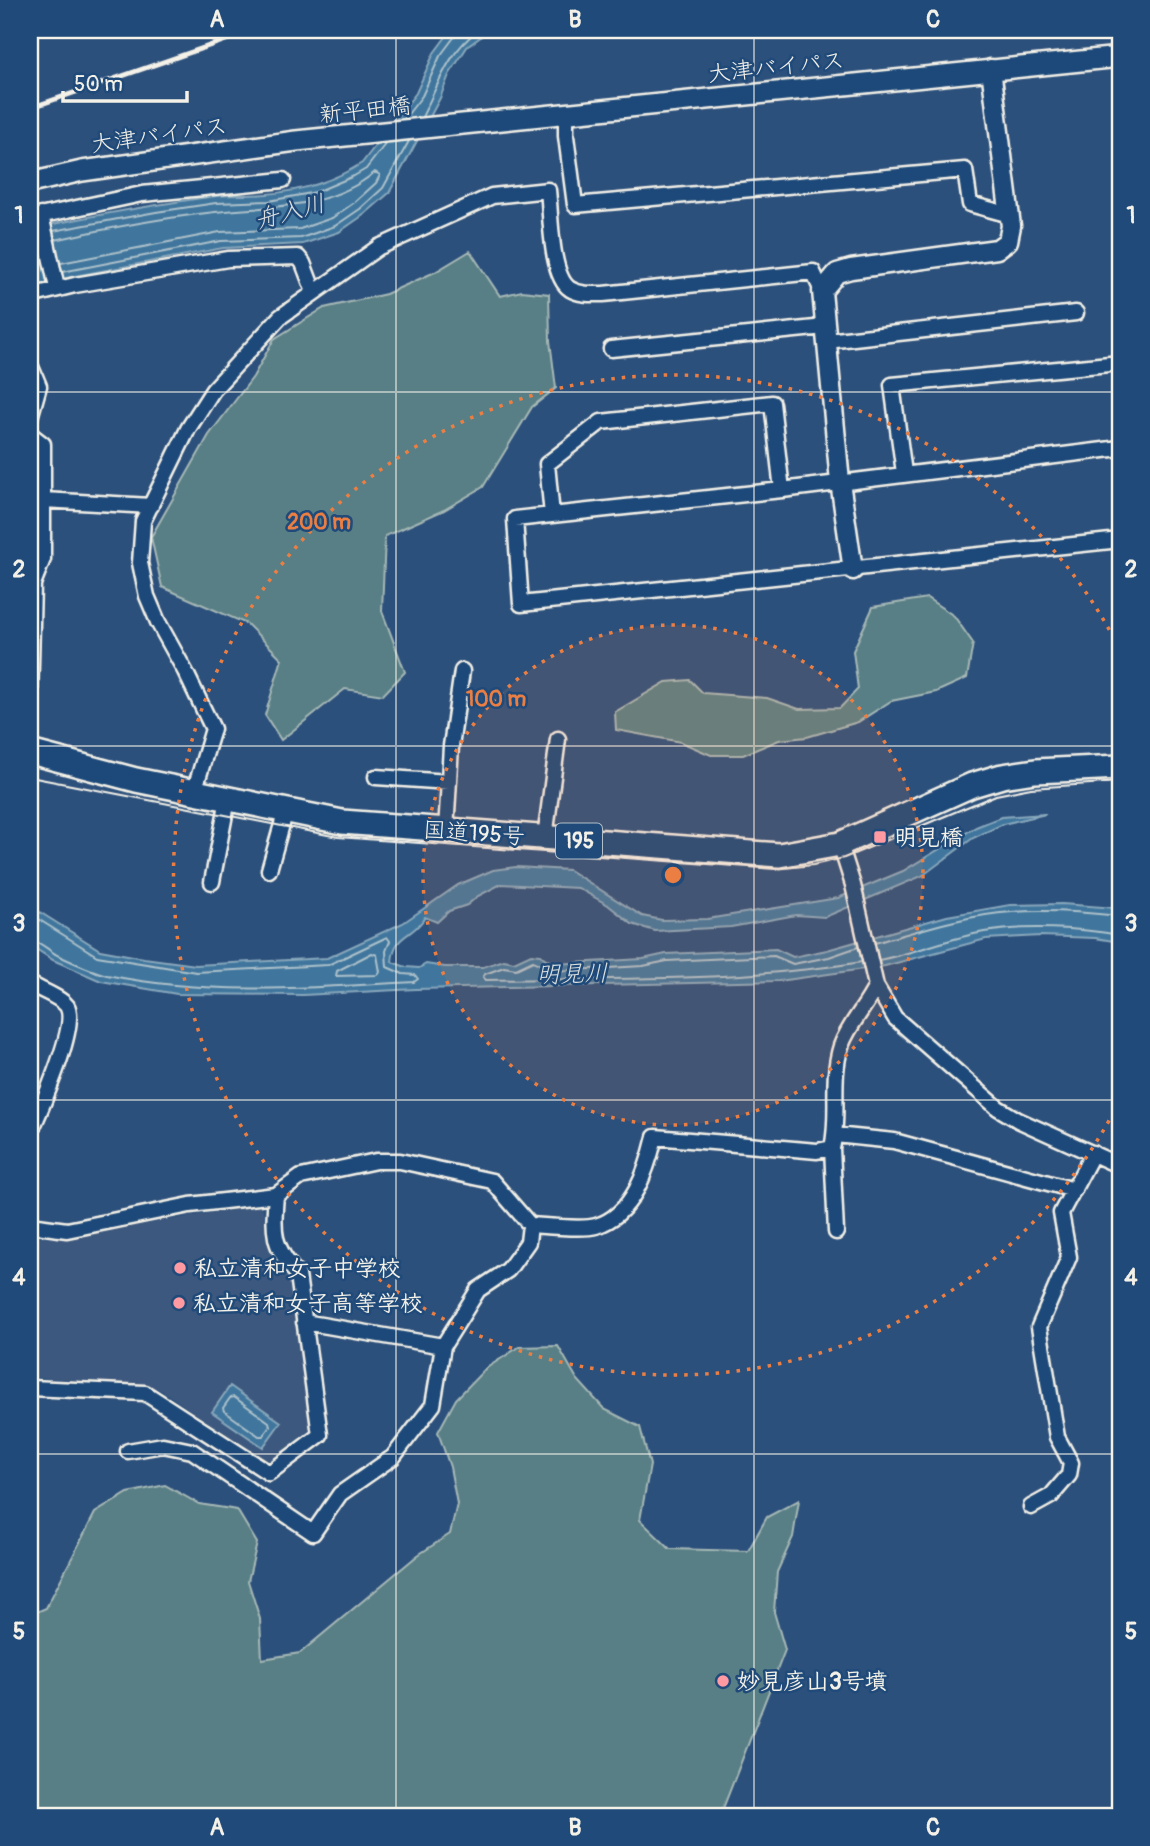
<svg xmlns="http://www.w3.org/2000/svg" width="1150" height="1846" font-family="Pangolin,'Klee One',sans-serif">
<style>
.built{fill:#3c587e}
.green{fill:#597f85;stroke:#a6b8b6;stroke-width:2}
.water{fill:#40769d;stroke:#88a7bb;stroke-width:2}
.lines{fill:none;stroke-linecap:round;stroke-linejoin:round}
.shore{stroke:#acc0ca;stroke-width:2}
.minor-casing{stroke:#f4f1e8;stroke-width:19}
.tertiary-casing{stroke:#f4f1e8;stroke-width:23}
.secondary-casing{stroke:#f4f1e8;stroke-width:24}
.trunk-casing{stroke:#f4f1e8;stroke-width:28}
.minor{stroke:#1f4a7a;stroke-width:14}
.tertiary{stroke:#1f4a7a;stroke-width:18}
.secondary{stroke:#1f4a7a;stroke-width:19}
.trunk{stroke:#1f4a7a;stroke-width:23}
.tram{stroke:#f4f1e8;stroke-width:2}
.rail{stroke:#f4f1e8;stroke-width:5}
.grid{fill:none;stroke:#f4f1e8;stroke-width:2;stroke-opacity:0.55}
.ring{fill:none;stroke:#eb7f43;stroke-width:3.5;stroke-dasharray:3.5 7}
.poi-dot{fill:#ff9aa2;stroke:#1f4a7a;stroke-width:2.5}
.labels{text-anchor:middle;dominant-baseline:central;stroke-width:5;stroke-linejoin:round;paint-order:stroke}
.shield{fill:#1f4a7a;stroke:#b4bfc7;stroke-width:2}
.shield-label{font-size:21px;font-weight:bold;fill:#f4f1e8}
.street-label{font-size:23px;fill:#f4f1e8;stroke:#1f4a7a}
.poi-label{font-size:23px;font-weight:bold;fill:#f4f1e8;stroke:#1f4a7a;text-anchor:start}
.water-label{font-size:24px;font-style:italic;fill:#d9dfdd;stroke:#1f4a7a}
.centre{fill:#eb7f43;stroke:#1f4a7a;stroke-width:3.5}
.ring-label{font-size:21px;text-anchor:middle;font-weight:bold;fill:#eb7f43;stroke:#1f4a7a;stroke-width:5;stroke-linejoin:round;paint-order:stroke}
.neatline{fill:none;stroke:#f4f1e8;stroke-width:2.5}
.grid-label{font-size:23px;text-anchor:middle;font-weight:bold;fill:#f4f1e8}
</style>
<rect width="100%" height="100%" fill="#2c507c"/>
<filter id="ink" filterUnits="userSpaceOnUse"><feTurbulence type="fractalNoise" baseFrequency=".0143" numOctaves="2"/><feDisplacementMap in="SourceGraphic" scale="14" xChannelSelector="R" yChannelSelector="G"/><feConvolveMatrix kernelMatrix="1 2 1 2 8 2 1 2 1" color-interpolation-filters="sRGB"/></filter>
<g filter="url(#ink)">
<path class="built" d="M258,1205L263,1209L271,1251L292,1284L311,1429L267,1463L163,1391L149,1385L30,1377V1237L63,1238Z"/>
<path class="green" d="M470,251L500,296L522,291L549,294L550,341L556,388L532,407L483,487L444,510L385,536L382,611L405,672L383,695L345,689L281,740L265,715L282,659L247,624L162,587L151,537L209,435L253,377L274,339L324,308L386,294L435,272Z
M927,598L954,616L973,643L967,678L936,692L891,701L858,722L807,737L779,740L743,755H711L681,742L616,730L615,712L666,682L690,680L703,693L767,698L799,709L840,708L858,689L853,651L873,607Z
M558,1346L577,1379L604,1409L640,1427L650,1465L640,1520L670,1549L748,1551L767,1517L799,1500L793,1537L777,1572L774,1612L785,1650L720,1816H30V1615L46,1608L95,1513L128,1493L165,1485L199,1504L237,1510L257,1543L248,1581L260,1619L262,1659L300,1653L418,1555L450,1534L457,1504L450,1467L438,1432L456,1399L485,1369L519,1347Z"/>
<path class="water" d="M451,30H490L467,47L449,75L440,98L389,193L365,214L339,232L303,244L223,248L75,276L30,288V229C89,216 148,206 208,197C228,194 247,196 267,194C300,191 334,181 362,163L416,93L434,53Z
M1046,814L1003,824L973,838L922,876L825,917L796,915L731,927L655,931L632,924L608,905L578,888L501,884L478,896L467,905L449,911L437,922L425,917C413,938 394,933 392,962L406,967L419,968L426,964L445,967H483L504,960L514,962L531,954L540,955L554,964L643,959L666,954L776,949L793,957L827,950L947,916L1010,905L1062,904L1116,908L1120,910V942L1095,938L1041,936L986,939L885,966L779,981L416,989L303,995L177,994L101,981L53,960L30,945V906L100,950L144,958L196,965L327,958L403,923L458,885L493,870L516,867L569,870L642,916L662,920L707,919L838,898L903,871L976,827L1001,817Z
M230,1386L281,1422L263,1447L212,1412Z"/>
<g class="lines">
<path class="shore" d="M422,117C440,82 446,55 478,30
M405,118L422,96L440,56L455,36L456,30
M53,231L156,212L216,203L269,201L316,192L354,176L366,169L386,143
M55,240C108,228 162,218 215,212C269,206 330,210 375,172L380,175L376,183L355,202L332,218L300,229L220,232L61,263
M62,272L221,241L301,238L335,226L360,209L383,188L409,141
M30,914L97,956L196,972L328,965L387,937L390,941L386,951L387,967L403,974L415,975L418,979L414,982C312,988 208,996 107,975C91,971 72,962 57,955C48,950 40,941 30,940
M875,943C920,930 966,915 1012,912C1048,909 1085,912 1120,916
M858,947L829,957L793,964L774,956L667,961L643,966L555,971L533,961L516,969L504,967L485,974L483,977L486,980C611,978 738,982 862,962
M372,953L377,955L380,972L378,975L336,976L337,971Z
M879,960C915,953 949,938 984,932C1026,925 1079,928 1120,935
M234,1397L269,1422L270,1426L263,1436H259L224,1411L223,1408L230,1398Z"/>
<g class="minor-casing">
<path id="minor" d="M566,114V136L575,205L965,170L970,204L1010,215
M41,215L57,288
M30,218L142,194L283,180
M30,296L75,285L228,259L298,257L303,263L314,292
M827,341L1076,313
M611,349L825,327
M30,368L32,369L39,386L30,418
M30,434L43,444V559L33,584L30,704
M1120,448L782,490L515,519L521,604L1120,540
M904,473L892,385L1120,363
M43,500L151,506
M552,515L547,464L601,422L772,403L782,490
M376,777L449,782
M194,792L213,729L185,671L158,622L147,596L140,563L143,521L188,429L213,390L280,317L379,247L492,196L548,190C551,214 550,276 570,289C580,295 592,294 603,294L813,272L822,291
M446,831L451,746L462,671
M545,838L558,739
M840,844L853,885L876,986L895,1018L998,1108L1018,1120L1120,1166
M269,870L286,810
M212,882L228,799
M30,984C40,990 60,997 67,1006C79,1025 39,1112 30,1134
M835,1135L894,1141L1074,1190
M832,1148L836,1232
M30,1225L67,1230L190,1205L276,1195L301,1177L376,1161H400L492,1181L530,1225
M304,1322L443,1346
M30,1388L145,1393L269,1473L320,1435L298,1275C272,1246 273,1233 276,1195
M128,1451L163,1445L192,1451L313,1533L340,1494L393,1457L433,1405L443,1346L478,1290L508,1270L528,1242L530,1225C546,1226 583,1230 596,1226C633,1215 647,1170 655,1137L817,1151L832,1148C840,1115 830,1080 841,1046C849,1024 866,1007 876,986
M1031,1507L1051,1496L1069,1475L1071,1463L1057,1437L1039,1327L1069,1257L1061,1213L1093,1153"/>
</g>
<g class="tertiary-casing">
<path id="tertiary" d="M853,570L840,482L822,291L837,273L851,269L997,249L1008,241L1011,226L991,69"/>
</g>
<g class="secondary-casing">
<path id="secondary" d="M30,183L82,171L296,141L1120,57"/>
</g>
<g class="trunk-casing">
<path id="trunk" d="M30,752L136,780L342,822L779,855L840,844L972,785L1002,776L1035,771L1120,767"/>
</g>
<use href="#minor" class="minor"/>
<use href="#tertiary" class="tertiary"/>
<use href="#secondary" class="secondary"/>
<use href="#trunk" class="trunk"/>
<path class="tram" d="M30,777L338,837L775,869L813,865L844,858L996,795L1031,788L1120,782"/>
<path class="rail" d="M30,108L255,30"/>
</g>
</g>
<path class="grid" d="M396,30V1816M754,30V1816M30,392H1120M30,746H1120M30,1100H1120M30,1454H1120"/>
<circle cx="673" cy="875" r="250" fill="#eb7f43" fill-opacity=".12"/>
<g class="ring">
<circle cx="673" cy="875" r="250"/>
<path d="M1119 1102A500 500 0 1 1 1119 648"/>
</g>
<g class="poi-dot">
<rect x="873" y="830" width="14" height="14" rx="3.5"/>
<circle cx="180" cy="1268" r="7"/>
<circle cx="179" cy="1303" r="7"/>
<circle cx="723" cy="1681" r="7"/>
</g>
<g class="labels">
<rect class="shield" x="556" y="823.5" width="46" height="35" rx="5"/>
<g class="shield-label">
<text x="579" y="841">195</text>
</g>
<g class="street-label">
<text transform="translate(776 67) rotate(-6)">大津バイパス</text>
<text transform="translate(365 110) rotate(-6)">新平田橋</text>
<text transform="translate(159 135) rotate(-8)">大津バイパス</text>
<text transform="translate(474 833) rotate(4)">国道195号</text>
</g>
<g class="poi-label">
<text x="894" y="837">明見橋</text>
<text x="194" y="1268">私立清和女子中学校</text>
<text x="193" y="1303">私立清和女子高等学校</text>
<text x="737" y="1681">妙見彦山3号墳</text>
</g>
<g class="water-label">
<text transform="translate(290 212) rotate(-15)">舟入川</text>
<text transform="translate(572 974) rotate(-1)">明見川</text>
</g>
</g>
<circle cx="673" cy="875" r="10" class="centre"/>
<g class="ring-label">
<text x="319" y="529">200 m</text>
<text x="496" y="706">100 m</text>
</g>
<rect width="1150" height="1846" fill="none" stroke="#1f4a7a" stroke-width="77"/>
<path d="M63 91v10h124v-10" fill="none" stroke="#f4f1e8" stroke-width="3.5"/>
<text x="74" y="91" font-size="21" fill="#f4f1e8" stroke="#1f4a7a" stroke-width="5" paint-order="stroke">50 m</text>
<rect x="38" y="38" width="1074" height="1770" class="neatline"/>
<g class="grid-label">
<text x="217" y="27">A</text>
<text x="575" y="27">B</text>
<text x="933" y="27">C</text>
<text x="19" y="223">1</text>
<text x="1131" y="223">1</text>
<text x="19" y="577">2</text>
<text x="1131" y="577">2</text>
<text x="19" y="931">3</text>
<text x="1131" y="931">3</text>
<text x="19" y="1285">4</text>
<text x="1131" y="1285">4</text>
<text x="19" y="1639">5</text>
<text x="1131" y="1639">5</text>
<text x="217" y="1835">A</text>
<text x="575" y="1835">B</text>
<text x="933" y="1835">C</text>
</g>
</svg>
